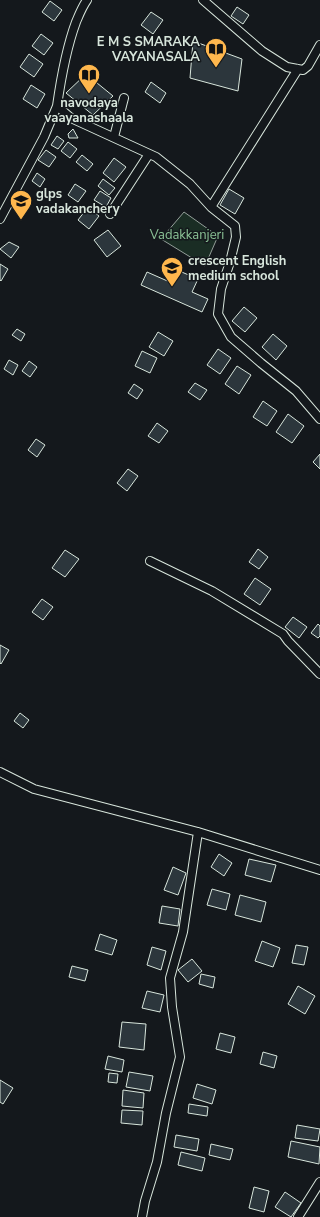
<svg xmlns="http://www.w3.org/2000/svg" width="320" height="1217" font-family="'Nunito Sans',sans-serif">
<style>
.green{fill:#1a2d24;stroke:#939e99}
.building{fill:#2c363c;stroke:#d8e6dc}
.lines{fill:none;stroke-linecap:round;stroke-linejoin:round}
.street-casing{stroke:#d8e6dc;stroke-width:10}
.street{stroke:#14181c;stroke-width:8}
.labels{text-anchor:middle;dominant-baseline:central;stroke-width:3;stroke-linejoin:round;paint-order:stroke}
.poi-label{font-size:13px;font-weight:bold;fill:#d8e6dc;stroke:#14181c;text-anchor:start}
.park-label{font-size:13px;fill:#8ac095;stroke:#14181c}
</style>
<rect width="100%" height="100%" fill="#14181c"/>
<path class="green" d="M184,212L218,236L205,266L161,239Z"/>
<path class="building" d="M50,1L62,10L54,21L42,12Z
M237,7L249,15L243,24L231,16Z
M151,12L163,20L153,34L141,25Z
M41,34L53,43L44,55L32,46Z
M193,41L242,59L238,91L190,78Z
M29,54L43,64L34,77L20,67Z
M86,74L113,96L93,115L66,93Z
M151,82L166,93L160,103L145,92Z
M31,85L45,94L37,108L23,99Z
M73,129L78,138H69L68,134Z
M57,136L64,141L58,149L51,145Z
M68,142L77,149L70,158L61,151Z
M46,150L56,157L49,167L38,160Z
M82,155L93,164L87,171L76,162Z
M114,158L126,167L114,182L103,173Z
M37,173L45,179L40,187L32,181Z
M103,179L115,188L109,195L98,186Z
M75,184L86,191L78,202L68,195Z
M229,189L244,198L235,214L220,205Z
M100,191L111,198L106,207L94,200Z
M88,207L99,216L89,229L78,220Z
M108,230L121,246L107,257L94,240Z
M9,242L19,247L11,258L0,249Z
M0,264L8,269L1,281L0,280Z
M177,270L198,279L192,292L208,299L202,312L141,285L147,272L172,283Z
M244,307L257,318L245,332L232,321Z
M17,329L25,334L21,341L12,335Z
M158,332L173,341L164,356L149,347Z
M273,334L287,346L276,360L262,347Z
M218,349L231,358L220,374L207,365Z
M142,351L157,358L150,373L135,366Z
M9,360L18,365L13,375L4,369Z
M29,361L37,367L30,377L22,371Z
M237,366L251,375L239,394L225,384Z
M195,383L207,390L200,400L188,392Z
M134,384L143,390L137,399L128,393Z
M263,401L277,411L267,426L253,417Z
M288,414L304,426L292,443L276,432Z
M157,423L168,431L159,443L148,436Z
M36,439L45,445L37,457L28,450Z
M320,454V469L313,462Z
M128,469L138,476L127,491L117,483Z
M258,549L268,557L259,569L249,562Z
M65,550L79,559L65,577L52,568Z
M255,578L271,589L260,605L244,594Z
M42,599L53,607L43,620L32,612Z
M293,617L307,627L299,638L285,627Z
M318,624L320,626V636L318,638L311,633Z
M0,645L9,650L1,664L0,663Z
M20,713L29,720L23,728L14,721Z
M219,854L232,863L224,876L211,867Z
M249,859L276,865L271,882L245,875Z
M173,867L186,873L178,895L164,890Z
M212,889L230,894L226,910L207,905Z
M240,895L266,902L261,922L235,915Z
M162,906L180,909L178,926L159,923Z
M100,934L117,940L112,955L95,950Z
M262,941L280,948L273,967L255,961Z
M296,945L308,947L304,965L292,963Z
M152,947L166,951L161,970L147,965Z
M192,959L202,971L188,982L178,970Z
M72,966L88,970L85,981L69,977Z
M201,974L215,977L213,988L199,984Z
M298,986L315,996L305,1014L288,1004Z
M147,991L164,995L160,1012L142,1008Z
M122,1022L146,1024L144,1050L119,1047Z
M220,1033L235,1037L231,1053L216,1049Z
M263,1052L277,1056L274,1068L260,1064Z
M108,1056L124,1060L122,1072L105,1069Z
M129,1072L153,1076L150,1091L126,1087Z
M109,1073L118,1074L117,1083L108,1082Z
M0,1080L13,1088L3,1104L0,1102Z
M197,1084L216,1090L212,1104L193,1098Z
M123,1090L144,1093L143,1108L122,1106Z
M189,1104L208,1107L207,1116L188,1113Z
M122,1110L143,1111L142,1125L121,1123Z
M297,1125L320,1129L318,1141L295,1138Z
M176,1135L199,1139L197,1151L174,1147Z
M291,1141L320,1147L319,1164L288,1157Z
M211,1144L233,1149L230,1160L209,1155Z
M181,1152L205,1158L202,1171L178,1165Z
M254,1187L269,1191L264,1212L249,1208Z
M285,1192L301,1203L291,1217L275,1207Z"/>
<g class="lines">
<g class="street-casing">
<path id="street" d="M87,0C82,7 79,15 76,22C66,49 61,78 57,106L71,118L156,157L190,184L211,207L235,226L236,237L230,262L221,289L218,314L231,337L261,363L296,391L320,419
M203,0L262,51L287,67L303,70L308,66L320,45
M114,137L124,98
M211,207L298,69
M110,214L149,154
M0,219L44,137L57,106
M150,561L212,591L283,634L288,641L320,674
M0,772L34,789L198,832L320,870
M142,1217L145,1201L157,1162L166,1113L180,1057L172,1007L170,978L183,932L198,832
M298,1217L320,1182"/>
</g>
<use href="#street" class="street"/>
</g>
<defs>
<g id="library-pin" transform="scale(1.15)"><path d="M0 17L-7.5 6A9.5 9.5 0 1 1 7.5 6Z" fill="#ffb74d" stroke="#14181c"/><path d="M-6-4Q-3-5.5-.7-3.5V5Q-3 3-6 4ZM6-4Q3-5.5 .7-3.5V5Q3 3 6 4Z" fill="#111"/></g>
<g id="school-pin" transform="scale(1.15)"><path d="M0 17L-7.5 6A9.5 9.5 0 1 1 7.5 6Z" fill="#ffb74d" stroke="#14181c"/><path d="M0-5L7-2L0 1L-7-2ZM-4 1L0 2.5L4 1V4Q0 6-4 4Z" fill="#111"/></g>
</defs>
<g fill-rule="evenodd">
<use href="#library-pin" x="216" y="49"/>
<use href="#library-pin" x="89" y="75"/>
<use href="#school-pin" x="21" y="201"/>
<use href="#school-pin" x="172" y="268"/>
</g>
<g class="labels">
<g class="poi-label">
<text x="200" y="42" text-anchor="end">E M S SMARAKA<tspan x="200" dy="15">VAYANASALA</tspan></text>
<text x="89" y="103" text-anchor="middle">navodaya<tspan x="89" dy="15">vaayanashaala</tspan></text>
<text x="36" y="194">glps<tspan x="36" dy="15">vadakanchery</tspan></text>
<text x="188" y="261">crescent English<tspan x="188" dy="15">medium school</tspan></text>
</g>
<g class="park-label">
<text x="187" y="235">Vadakkanjeri</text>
</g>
</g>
</svg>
